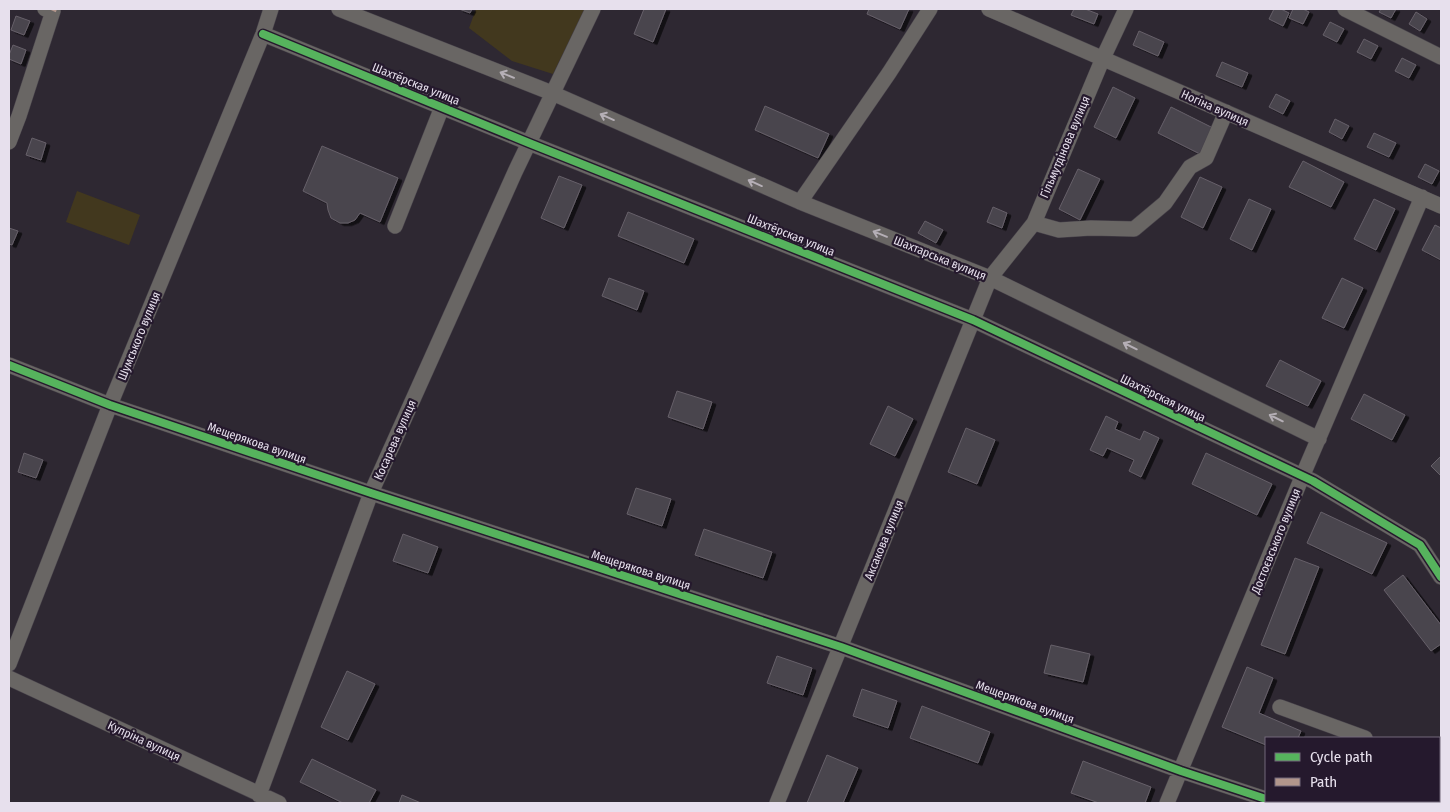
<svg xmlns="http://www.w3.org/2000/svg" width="1450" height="812" font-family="'Fira Sans Condensed',sans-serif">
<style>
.green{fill:#42381e}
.building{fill:#49444d;stroke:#666069;filter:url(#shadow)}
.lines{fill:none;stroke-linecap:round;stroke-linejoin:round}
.minor-casing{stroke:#48434b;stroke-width:16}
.minor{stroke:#696664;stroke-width:15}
.quiet{stroke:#b2968c;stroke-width:6;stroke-dasharray:12 6;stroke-linecap:butt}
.cycleway-casing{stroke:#25192d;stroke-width:11}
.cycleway{stroke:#56b35d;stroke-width:8}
.oneway{stroke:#b5afb6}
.labels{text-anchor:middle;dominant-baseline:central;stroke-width:4.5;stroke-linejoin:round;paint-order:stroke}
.street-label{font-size:12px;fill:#e7e0ed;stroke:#25192d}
</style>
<defs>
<filter id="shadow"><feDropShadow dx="4" dy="2.5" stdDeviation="0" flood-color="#0009"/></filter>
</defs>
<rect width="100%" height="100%" fill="#2e2832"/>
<path class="green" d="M476,9H585L553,74L512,61L469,28Z
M77,191L140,215L129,245L66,222Z"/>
<path class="building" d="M459,9H472L470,13Z
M644,9H666L653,42L634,34Z
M869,9H909L900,29L867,14Z
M1074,9H1085L1098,14L1094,24L1071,15Z
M1274,9H1281L1289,13L1283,26L1269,19Z
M1293,9H1303L1309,12L1303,24L1289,18Z
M1381,9H1396L1391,18L1379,12Z
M1416,12L1427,19L1420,31L1409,24Z
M16,16L30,21L24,35L11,30Z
M1330,22L1344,29L1337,42L1323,35Z
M1139,31L1164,42L1158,56L1133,45Z
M1364,39L1378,46L1371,59L1357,52Z
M13,45L26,50L21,64L9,59V55Z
M1402,58L1416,65L1409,78L1395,71Z
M1222,62L1248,73L1242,87L1216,76Z
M1113,87L1135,98L1116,138L1094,127Z
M1276,94L1290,101L1283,114L1269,107Z
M765,106L829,134L818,158L755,130Z
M1171,107L1213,128L1200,154L1158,133Z
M1335,119L1349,126L1342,139L1329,132Z
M1374,133L1396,143L1389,157L1367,147Z
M32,138L46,143L41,160L26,155Z
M322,146L398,178L380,222L360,213L355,220L348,223H340L331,218L328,210L327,203L303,191Z
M1303,161L1344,182L1331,207L1289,187Z
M1425,164L1439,171L1432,184L1418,177Z
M1078,169L1100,179L1080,220L1059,209Z
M559,176L582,185L564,228L541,218Z
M1200,177L1222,187L1203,228L1181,217Z
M1249,199L1271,209L1252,250L1230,239Z
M1374,199L1395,209L1376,250L1354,239Z
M993,207L1007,213L1002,228L987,222Z
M628,212L694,239L684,263L618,236Z
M925,221L943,230L936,243L918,233Z
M1435,225L1441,228V260L1422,250Z
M9,228L18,231L12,245L9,244Z
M609,278L644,291L637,310L602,296Z
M1342,278L1363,288L1344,328L1322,318Z
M1280,360L1321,381L1308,406L1266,386Z
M677,391L712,402L703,429L668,417Z
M1364,394L1405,415L1392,440L1351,419Z
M888,406L913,419L895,456L870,444Z
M1106,416L1118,422L1115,429L1140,440L1144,431L1159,438L1141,477L1129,471L1134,460L1107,448L1103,456L1090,450Z
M966,428L995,440L977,484L948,472Z
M24,453L43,460L36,478L18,472Z
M1206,453L1272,484L1257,515L1192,484Z
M1441,456V476L1431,466Z
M636,488L671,499L662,526L627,514Z
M1321,512L1387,543L1372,574L1307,543Z
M704,529L772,552L763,578L695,555Z
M403,534L438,547L428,573L393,561Z
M1295,558L1319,567L1285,654L1261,645Z
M1403,575L1441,625V644L1431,651L1384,590Z
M1051,645L1090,654L1083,682L1044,673Z
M777,656L812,668L803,695L767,683Z
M1247,667L1273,678L1259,713L1301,731L1298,738H1266V745L1222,727Z
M347,671L375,684L348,740L321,727Z
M862,689L897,701L888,728L853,716Z
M922,706L990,732L978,763L910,738Z
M827,755L858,768L843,803H807Z
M312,759L376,790L369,803H343L300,782Z
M1083,761L1151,787L1145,803H1099L1071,793Z
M1439,780L1441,781V803H1425L1426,801H1439Z
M402,795L421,803H399Z"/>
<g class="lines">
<g class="minor-casing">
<path id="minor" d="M339,9L552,93L800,202L990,278L1319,439
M989,9L1441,206
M1345,9L1441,57
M263,34L529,143L973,320L1313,481L1420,545L1441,577
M9,142L19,116L53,11L45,9
M800,202L889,73L930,9
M1034,223L1059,230L1091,228L1134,229L1165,203L1190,167L1206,158L1226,112
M395,226L442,107
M9,365L110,405L371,493L841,647L1181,771L1266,799
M9,664L110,405L263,34L271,9
M9,678L279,803
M1280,707L1365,738
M1439,765L1441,766
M259,795L371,493L515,172L593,9
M777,803L990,278L1034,223L1103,58L1126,9
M1167,803L1302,477L1422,197"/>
</g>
<use href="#minor" class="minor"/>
<path class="quiet" d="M53,11L54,9"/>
<g class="cycleway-casing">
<path id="cycleway" d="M263,34L529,143L973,320L1313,481L1420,545L1441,577
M9,365L110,405L371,493L841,647L1181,771L1266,799"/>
</g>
<use href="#cycleway" class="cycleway"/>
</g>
<defs><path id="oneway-shaft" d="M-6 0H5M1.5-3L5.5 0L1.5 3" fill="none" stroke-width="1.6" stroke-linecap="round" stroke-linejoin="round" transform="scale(1.25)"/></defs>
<g class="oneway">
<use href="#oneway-shaft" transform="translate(507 75) rotate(-158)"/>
<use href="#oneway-shaft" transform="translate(607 117) rotate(-156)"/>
<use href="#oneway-shaft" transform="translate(755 183) rotate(-156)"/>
<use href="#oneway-shaft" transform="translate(880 234) rotate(-158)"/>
<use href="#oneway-shaft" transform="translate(1130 346) rotate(-154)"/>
<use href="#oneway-shaft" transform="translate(1276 418) rotate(-154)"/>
</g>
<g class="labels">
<g class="street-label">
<text transform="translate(416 84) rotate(22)">Шахтёрская улица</text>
<text transform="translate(1215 108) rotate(24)">Ногіна вулиця</text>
<text transform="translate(1065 147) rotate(-67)">Гільмутдінова вулиця</text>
<text transform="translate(791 235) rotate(22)">Шахтёрская улица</text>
<text transform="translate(940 258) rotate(22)">Шахтарська вулиця</text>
<text transform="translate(139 336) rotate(-68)">Шумського вулиця</text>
<text transform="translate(1163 398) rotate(26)">Шахтёрская улица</text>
<text transform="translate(395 440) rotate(-66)">Косарева вулиця</text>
<text transform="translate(257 443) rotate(19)">Мещерякова вулиця</text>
<text transform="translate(884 540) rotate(-68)">Аксакова вулиця</text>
<text transform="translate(1276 541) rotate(-68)">Достоєвського вулиця</text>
<text transform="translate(641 570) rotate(18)">Мещерякова вулиця</text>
<text transform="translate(1025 702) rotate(20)">Мещерякова вулиця</text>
<text transform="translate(144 741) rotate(25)">Купріна вулиця</text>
</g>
</g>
<rect width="1450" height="812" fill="none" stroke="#e7e0ed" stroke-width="20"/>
<rect x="1265" y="737" width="175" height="65" fill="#25192d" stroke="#73697a"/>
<rect x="1275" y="753" width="25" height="8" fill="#56b35d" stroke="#73697a"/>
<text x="1310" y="762" font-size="15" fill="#e7e0ed">Cycle path</text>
<rect x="1275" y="778" width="25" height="8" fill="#b2968c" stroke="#73697a"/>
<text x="1310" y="787" font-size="15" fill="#e7e0ed">Path</text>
</svg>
